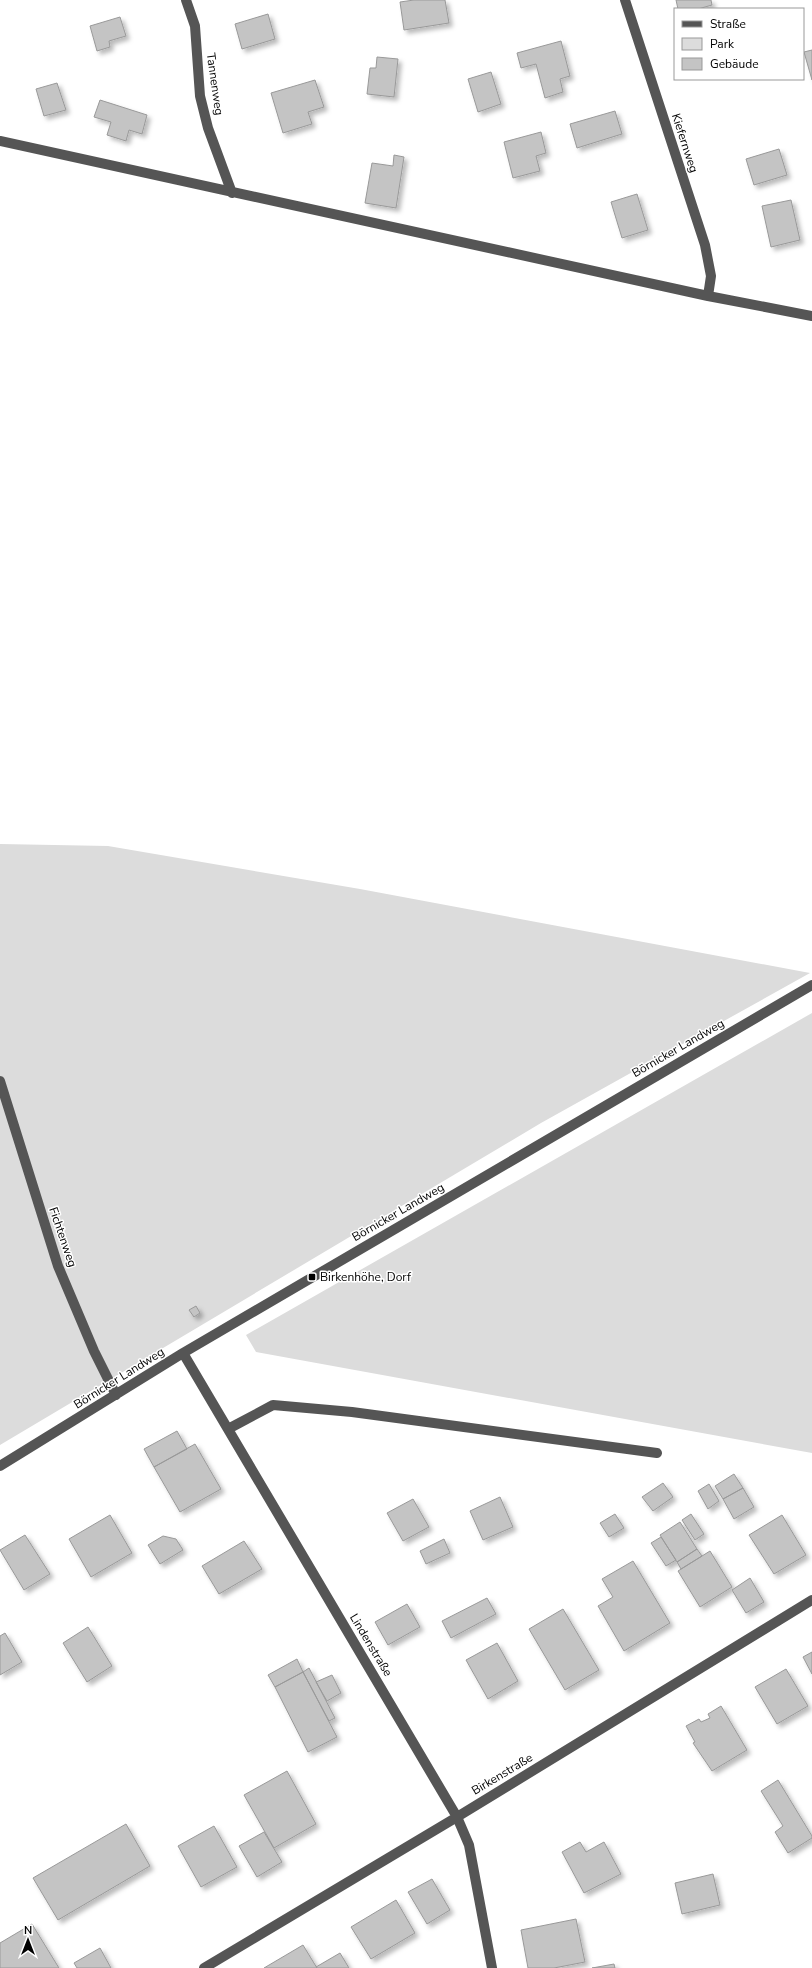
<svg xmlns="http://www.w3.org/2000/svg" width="812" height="1968" font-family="'Nunito Sans',sans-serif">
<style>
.green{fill:#dcdcdc}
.building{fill:#c4c4c4;stroke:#999;filter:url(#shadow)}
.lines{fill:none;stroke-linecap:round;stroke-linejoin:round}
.minor{stroke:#555;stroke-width:10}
.poi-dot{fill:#000;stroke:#fff;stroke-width:1.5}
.labels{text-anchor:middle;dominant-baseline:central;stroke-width:3;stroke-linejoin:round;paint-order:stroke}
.street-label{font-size:12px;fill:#000;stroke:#fff}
.poi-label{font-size:12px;fill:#000;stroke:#fff;text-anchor:start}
</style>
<defs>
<filter id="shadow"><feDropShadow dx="3.5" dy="3.5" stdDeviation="2" flood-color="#0004"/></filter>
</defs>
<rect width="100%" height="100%" fill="#fff"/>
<path class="green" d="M0,844L108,846L360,889L810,973L541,1123L0,1445Z
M812,1013V1453L256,1352L246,1335Z"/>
<path class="building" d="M414,0H445L449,23L404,30L400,2Z
M676,0H711L712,5L698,9H678Z
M268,14L275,39L242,49L235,24Z
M120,17L126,36L109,41L110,47L97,51L90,26Z
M561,41L570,76L560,79L563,92L545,98L536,64L521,68L517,53Z
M812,50V80L804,52Z
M377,57L398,59L394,97L367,94L370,68H376Z
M491,72L501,104L478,112L468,79Z
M315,80L324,107L308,112L312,124L283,133L271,93Z
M57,83L66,110L44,116L36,89Z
M100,100L147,115L142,134L129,130L126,141L107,135L111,122L94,117Z
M615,111L622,134L577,148L570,124Z
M541,132L546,153L536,156L540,171L513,178L504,142Z
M779,149L787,175L754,185L746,159Z
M394,155L404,157L396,208L365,203L372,163L393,166Z
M637,194L648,230L622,238L611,202Z
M791,200L800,240L771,247L762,206Z
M196,1306L200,1313L194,1317L189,1310Z
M177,1431L187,1449L154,1467L144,1449Z
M195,1444L221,1489L180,1512L154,1467Z
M734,1474L743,1488L723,1499L715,1486Z
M663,1483L673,1497L653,1511L642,1497Z
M709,1484L719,1501L708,1509L698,1491Z
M743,1488L754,1507L734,1519L723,1499Z
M500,1497L513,1527L483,1540L470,1511Z
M413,1499L429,1527L403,1541L387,1513Z
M615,1514L624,1528L609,1537L600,1523Z
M691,1514L704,1534L695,1540L682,1520Z
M110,1515L132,1553L91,1577L69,1539Z
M782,1515L806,1555L774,1574L749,1535Z
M680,1522L697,1549L677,1562L660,1535Z
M25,1535L50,1574L24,1590L0,1550Z
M163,1536L176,1539L183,1550L160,1564L148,1545Z
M661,1537L676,1560L666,1566L651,1543Z
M444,1539L450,1553L426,1564L420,1551Z
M244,1541L262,1569L219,1594L202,1566Z
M697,1549L702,1556L681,1569L677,1562Z
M710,1551L732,1587L700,1607L678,1571Z
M633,1561L670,1623L624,1651L598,1606L613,1597L602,1579Z
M750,1578L764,1602L746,1613L732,1590Z
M487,1598L496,1614L451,1638L442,1621Z
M407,1604L420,1627L388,1645L375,1622Z
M563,1609L599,1670L565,1690L529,1629Z
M88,1627L112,1666L87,1682L63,1643Z
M5,1633L22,1662L0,1675V1636Z
M497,1643L518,1681L488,1699L466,1660Z
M812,1652V1674L803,1657Z
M297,1659L303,1672L275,1687L268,1675Z
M309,1668L335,1718L329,1721L303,1672Z
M786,1669L808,1706L777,1724L755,1687Z
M303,1672L337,1737L308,1752L275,1687Z
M332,1675L341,1693L327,1701L316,1682Z
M721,1706L747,1750L712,1771L693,1743L695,1742L686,1726L699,1719L701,1722L710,1718L708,1714Z
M287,1771L316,1824L274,1848L244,1795Z
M778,1780L812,1836V1838L788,1853L775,1832L783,1826L761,1791Z
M126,1824L150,1866L58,1920L33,1878Z
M214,1826L237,1867L201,1887L178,1846Z
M264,1832L282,1862L257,1877L239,1846Z
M580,1842L586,1852L604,1842L621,1874L584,1893L562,1852Z
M713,1874L720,1905L682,1914L675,1883Z
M432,1879L450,1910L427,1924L408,1892Z
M396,1900L415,1933L371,1959L351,1927Z
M576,1919L585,1962L554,1968H528L521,1930Z
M32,1924L59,1968H0V1943Z
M303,1945L317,1968H264Z
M100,1948L111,1968H77L74,1963Z
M340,1953L349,1968H317L316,1967Z
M614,1964L615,1968H592Z"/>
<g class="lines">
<path class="minor" d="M186,0L195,26L200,96L208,128L232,193
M625,0L705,245L711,276L708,296
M0,141L708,296L812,316
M0,1081L58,1266L94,1351L116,1395
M183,1353L457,1817L469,1845L492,1968
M228,1429L273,1405L352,1412L657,1453
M0,1466L183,1353L812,985
M204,1968L457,1817L812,1600"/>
</g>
<rect class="poi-dot" x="308" y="1273" width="8" height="8" rx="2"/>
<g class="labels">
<g class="street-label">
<text transform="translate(215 84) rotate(82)">Tannenweg</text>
<text transform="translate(685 143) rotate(72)">Kiefernweg</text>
<text transform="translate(678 1048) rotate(-30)">Börnicker Landweg</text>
<text transform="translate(398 1212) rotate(-30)">Börnicker Landweg</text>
<text transform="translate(63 1237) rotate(71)">Fichtenweg</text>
<text transform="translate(119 1378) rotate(-32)">Börnicker Landweg</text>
<text transform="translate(371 1645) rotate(59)">Lindenstraße</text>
<text transform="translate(502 1774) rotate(-31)">Birkenstraße</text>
</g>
<g class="poi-label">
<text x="320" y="1277">Birkenhöhe, Dorf</text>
</g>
</g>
<rect x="674" y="8" width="130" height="72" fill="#ffffff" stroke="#999999"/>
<rect x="682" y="21" width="20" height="6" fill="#555555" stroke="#999999"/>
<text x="710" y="28" font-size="12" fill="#000000">Straße</text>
<rect x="682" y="38" width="20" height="12" fill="#dcdcdc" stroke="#999999"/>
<text x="710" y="48" font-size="12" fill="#000000">Park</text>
<rect x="682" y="58" width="20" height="12" fill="#c4c4c4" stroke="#999999"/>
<text x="710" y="68" font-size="12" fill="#000000">Gebäude</text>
<g transform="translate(28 1940)" stroke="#ffffff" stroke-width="3" paint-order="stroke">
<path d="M0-3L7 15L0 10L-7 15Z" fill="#000000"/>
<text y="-6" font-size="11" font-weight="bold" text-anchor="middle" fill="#000000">N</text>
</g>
</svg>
